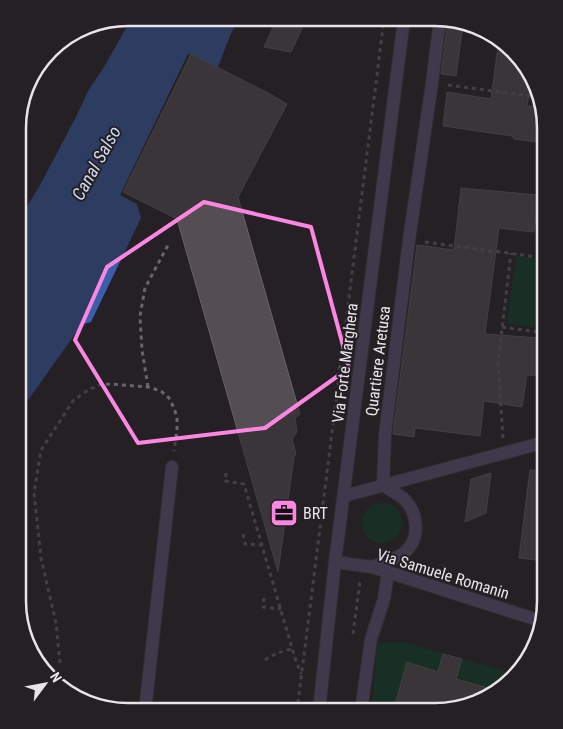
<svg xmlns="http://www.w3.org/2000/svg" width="563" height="729" font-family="'Roboto Condensed',sans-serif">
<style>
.green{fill:#0b4027}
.water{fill:#395eaa}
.building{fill:#544e53;stroke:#696368}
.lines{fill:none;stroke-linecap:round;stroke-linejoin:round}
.minor-casing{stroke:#403b40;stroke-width:14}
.path{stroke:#6a656a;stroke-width:3;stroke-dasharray:4 4;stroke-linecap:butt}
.minor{stroke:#63587c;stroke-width:12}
.marked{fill:none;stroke:#fd86e2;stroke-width:4;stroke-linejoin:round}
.labels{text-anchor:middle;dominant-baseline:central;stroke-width:4;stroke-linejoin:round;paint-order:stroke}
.street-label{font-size:16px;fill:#e8e4e7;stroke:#252025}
.poi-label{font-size:16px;fill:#e8e4e7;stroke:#252025;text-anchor:start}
.water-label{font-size:18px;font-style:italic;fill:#d0dcf1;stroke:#252025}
.rim{fill:none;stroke:#e8e4e7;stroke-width:2.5}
</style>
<rect width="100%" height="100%" fill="#252025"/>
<path class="green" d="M516,256L543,260L535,327L507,323Z
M362 523a20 20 0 1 1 40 0a20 20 0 1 1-40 0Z
M405,642L514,674L484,700L435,711H371L378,643Z"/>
<path class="water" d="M237,21L230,36L218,67L188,54L120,195L137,204L141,218L91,322L83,324L75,334L26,403L18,417V221L39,187L76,117L88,91L104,67L129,23Z"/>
<path class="building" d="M449,18L463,24L456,76L441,74L448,19Z
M306,20L291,52L264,47L276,21Z
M499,39L532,76L527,106L541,107L546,128L545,143L514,139L512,136L443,126L447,92L491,99Z
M191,54L268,93L287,104L238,197L300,414L295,418L297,432L292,439L296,454L294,457L278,572L177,219L123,192Z
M461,188L538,195L534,232L499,228L485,334L540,338V341L545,342V376L527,375L522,407L484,401L480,436L415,428L414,437L393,434L417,245L454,250Z
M530,470L545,472V561L519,558Z
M491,473L486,513L465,522L471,479Z
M443,654L462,659L456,679L495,690L484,700L449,708L437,705L435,712L419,711L395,705L407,662L438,672Z"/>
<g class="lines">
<g class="minor-casing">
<path id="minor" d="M344,496L545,442
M335,562L372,567L541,621
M372,567C383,562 395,560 404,553C420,540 419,515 405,500C399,494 390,490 383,485L385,435L409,240L432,83L440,19
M145,711L172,467
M319,711L335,562L404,19
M361,711L371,639L384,599L388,572"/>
</g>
<path class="path" d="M448,85L538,97
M425,242L545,258
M502,327L545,333
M538,332L545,270
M148,387L142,350L140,316L145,288L168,245
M503,438L498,363L511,253
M226,473L225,481L244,484L294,655L301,674
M243,534L245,544L262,545
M264,598L263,607L281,609
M353,634L360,581
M265,660C274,654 282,651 292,649
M60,663L56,623L41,558L34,493L41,450L73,401L88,390L99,385L110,384L148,387L161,391L169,398L174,408L177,418V430L174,451
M297,711L384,19"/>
<use href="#minor" class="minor"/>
</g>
<path d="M0 0H563V729H0ZM204,202L311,227L349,368L265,428L138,443L75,340L107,267Z" fill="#252025" fill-opacity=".55" fill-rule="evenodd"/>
<path class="marked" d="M204,202L311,227L349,368L265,428L138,443L75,340L107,267Z"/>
<defs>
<g id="office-square" transform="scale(1.4375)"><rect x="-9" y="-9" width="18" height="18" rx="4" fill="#fd86e2" stroke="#252025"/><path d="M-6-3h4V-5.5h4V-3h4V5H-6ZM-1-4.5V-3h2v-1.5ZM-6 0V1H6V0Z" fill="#111"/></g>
</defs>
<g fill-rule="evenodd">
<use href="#office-square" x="284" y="513"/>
</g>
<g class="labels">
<g class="street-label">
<text transform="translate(378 361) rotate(-83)">Quartiere Aretusa</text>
<text transform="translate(345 363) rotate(-83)">Via Forte Marghera</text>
<text transform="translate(443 574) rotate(17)">Via Samuele Romanin</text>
</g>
<g class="poi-label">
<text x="303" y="513">BRT</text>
</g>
<g class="water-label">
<text transform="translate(96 163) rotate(-61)">Canal Salso</text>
</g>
</g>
<path d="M0 0H563V729H0ZM128 26H435A102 102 0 0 1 537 128V601A102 102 0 0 1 435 703H128A102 102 0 0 1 26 601V128A102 102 0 0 1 128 26Z" fill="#252025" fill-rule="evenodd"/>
<path class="rim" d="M128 26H435A102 102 0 0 1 537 128V601A102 102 0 0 1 435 703H128A102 102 0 0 1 26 601V128A102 102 0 0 1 128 26Z"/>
<g transform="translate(45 684) rotate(58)" stroke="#252025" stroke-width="4" paint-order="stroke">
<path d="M0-4L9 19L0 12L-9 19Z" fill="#e8e4e7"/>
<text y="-8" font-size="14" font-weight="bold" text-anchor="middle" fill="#e8e4e7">N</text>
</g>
</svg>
